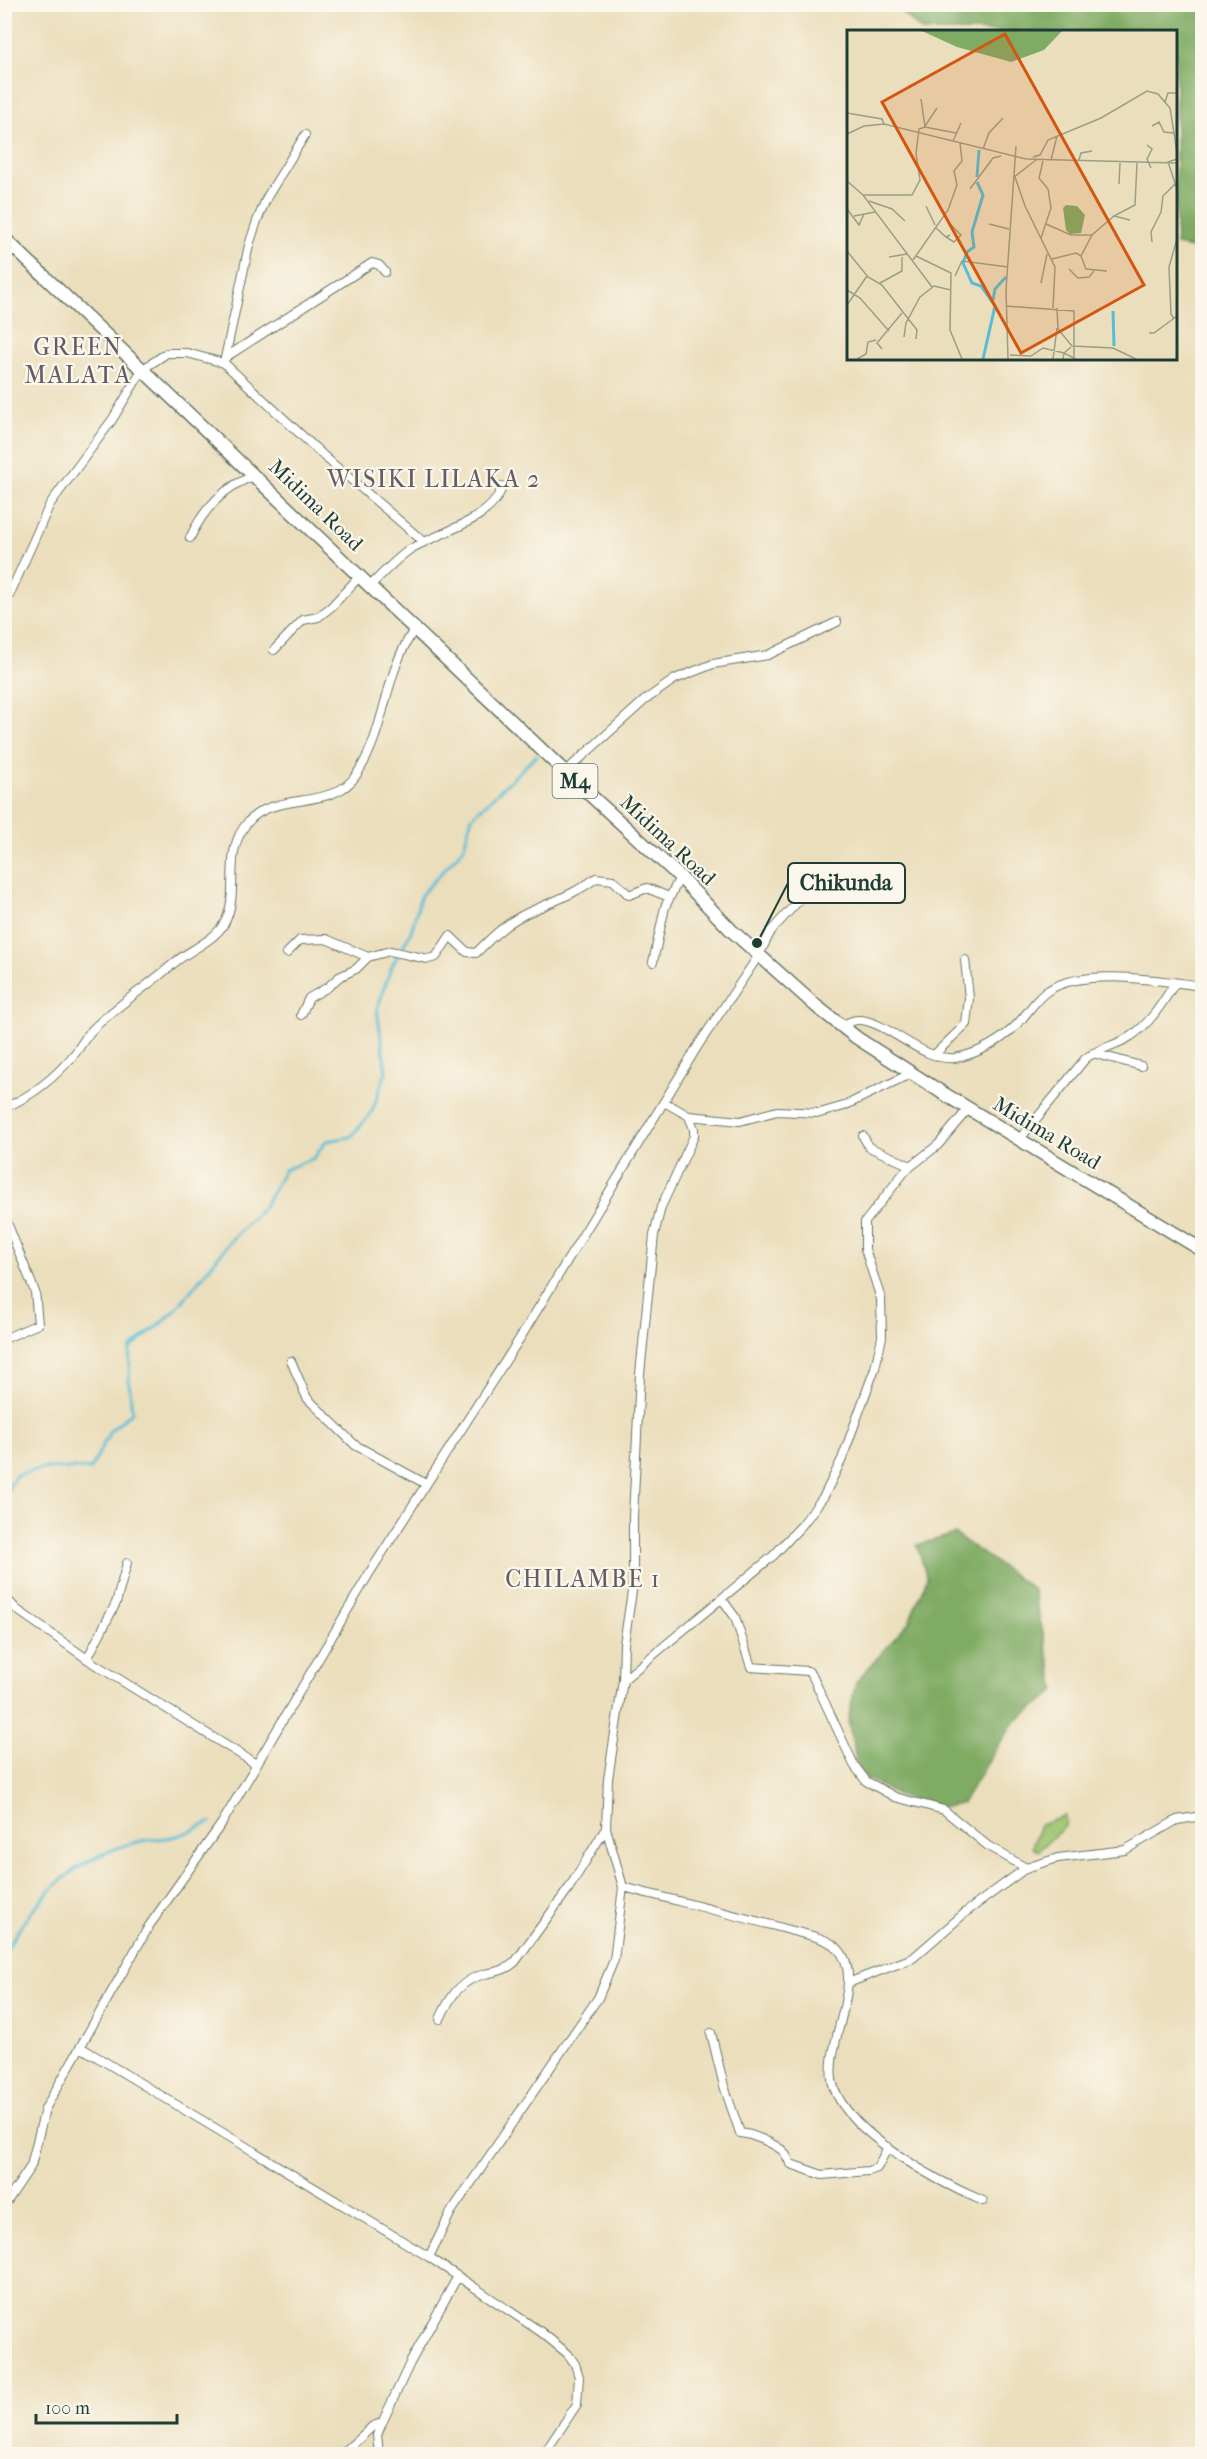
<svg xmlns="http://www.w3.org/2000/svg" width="1207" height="2459" font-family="'IM FELL French Canon',serif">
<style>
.green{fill:#9fc672;stroke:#5f8253;stroke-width:1.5}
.forest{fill:#7fab64;stroke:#4f744c;stroke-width:1.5}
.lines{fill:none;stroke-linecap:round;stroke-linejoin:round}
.stream{stroke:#57bdd5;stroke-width:3}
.street-casing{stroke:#667564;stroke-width:10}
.primary-casing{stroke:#667564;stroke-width:15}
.street{stroke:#fff;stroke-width:8}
.primary{stroke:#fff;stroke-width:12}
.labels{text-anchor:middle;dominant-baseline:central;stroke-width:4.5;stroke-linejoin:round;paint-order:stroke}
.shield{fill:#fbf7ec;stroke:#61756b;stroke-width:1.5}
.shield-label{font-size:20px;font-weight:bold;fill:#1f3d34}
.street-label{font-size:21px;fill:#1f3d34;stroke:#fbf7ec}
.quarter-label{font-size:24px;letter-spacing:1.5px;fill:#635d64;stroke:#fbf7ec}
.inset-river{fill:none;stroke:#57bdd5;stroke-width:3}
.inset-road{fill:none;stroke:#999e86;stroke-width:1.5}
.view{fill:#d45610;fill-opacity:0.15;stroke:#d45610;stroke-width:3}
.inset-edge{fill:none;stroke:#1f3d34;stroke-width:3}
.leader{fill:none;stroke:#1f3d34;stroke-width:2}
.callout-dot{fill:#1f3d34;stroke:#fbf7ec;stroke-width:2}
.callout{fill:#fbf7ec;stroke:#1f3d34;stroke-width:2}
.callout-label{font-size:22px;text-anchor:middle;font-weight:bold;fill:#1f3d34}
</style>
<rect width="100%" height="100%" fill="#fbf7ec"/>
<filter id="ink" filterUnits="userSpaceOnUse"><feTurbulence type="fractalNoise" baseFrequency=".0167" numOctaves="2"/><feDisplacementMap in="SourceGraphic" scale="12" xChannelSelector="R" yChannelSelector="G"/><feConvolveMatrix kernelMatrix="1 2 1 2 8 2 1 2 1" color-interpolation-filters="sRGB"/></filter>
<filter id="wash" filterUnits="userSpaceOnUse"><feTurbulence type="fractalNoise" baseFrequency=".008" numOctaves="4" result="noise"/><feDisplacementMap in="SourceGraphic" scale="24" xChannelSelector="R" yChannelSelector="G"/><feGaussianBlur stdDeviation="1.35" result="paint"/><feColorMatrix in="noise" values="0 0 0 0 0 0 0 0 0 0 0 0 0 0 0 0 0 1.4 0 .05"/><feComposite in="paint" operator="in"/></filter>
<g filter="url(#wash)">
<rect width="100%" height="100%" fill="#ebdebc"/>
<path class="green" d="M1065,1816L1066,1825L1038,1851L1032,1847L1040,1825Z"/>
<path class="forest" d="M894,5H1202V250L1176,245V32L922,31Z
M955,1534L1033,1589L1056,1691L1012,1724L962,1803C927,1815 888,1791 859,1773L848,1720L856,1682L909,1622L927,1578L917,1545Z"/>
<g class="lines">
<path class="stream" d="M4,1495L16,1475L45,1468L91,1469L110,1431L132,1412L129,1381L130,1349L174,1312L233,1238L264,1207L284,1170L314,1158L326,1141L351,1137L372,1112L386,1072L377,1009L391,968L411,932L421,895L463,849L472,817L537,755
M4,1954C35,1897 76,1856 141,1841C153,1839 165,1839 177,1836C188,1833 200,1827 211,1822"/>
</g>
</g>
<g filter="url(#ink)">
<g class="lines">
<g class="street-casing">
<path id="street" d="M226,357L372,263L379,265L385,272
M224,363L249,245L257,221L267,197L305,135
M190,538C202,511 226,484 255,476
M371,585C383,573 395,560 409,550C435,533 494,521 502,486
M4,607L50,504L112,420L143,369L167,353H187L224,363L326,458L424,542
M274,650L303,620L318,617L331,607L360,576
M565,772L645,700L675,679L713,664L768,655L837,622
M287,953L300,940L326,939L368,957
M653,962L665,907L680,877
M301,1015L309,998L328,987L339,977L356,969L368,957L390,951L428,959L436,957L450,936L467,952L476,953C490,939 505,924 523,915C548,903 574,895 596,878L613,880L629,895L647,888L669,897
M841,1026C846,1024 851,1020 858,1020C885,1019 922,1062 955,1058C979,1054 1005,1039 1021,1020C1030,1010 1037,997 1049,990C1084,967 1162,981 1202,986
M1093,1053L1141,1066
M934,1055L966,1024L969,998L965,960
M664,1102L689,1116L740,1121L777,1111L820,1113L844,1106L912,1073
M4,1108C32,1096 57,1076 76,1052C82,1044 87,1034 95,1027C119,1004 148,986 173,964C190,949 214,942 225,922C241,890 221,853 248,822C275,790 333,812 357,774C387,729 383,673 416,627
M863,1136L869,1147L911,1166
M1019,1140L1085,1059C1098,1048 1116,1046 1131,1036C1150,1024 1163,1002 1175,983
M4,1215L35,1292L38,1324L4,1339
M291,1361L307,1398L355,1445L426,1484
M4,1596L16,1609L93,1663L256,1764
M722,1599L735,1617L751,1667L808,1671L812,1675L854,1765L866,1781L895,1797L944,1810L988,1846L1026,1868
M87,1659L116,1603L127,1563
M623,1680L773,1556L802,1525L824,1496L842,1459L875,1368L882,1337L881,1299L865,1249V1222L906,1170L938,1145L968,1109
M623,1887C677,1901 732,1914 786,1929C801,1934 824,1936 837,1948C869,1978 820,2049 834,2088C851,2135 938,2182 983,2201
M848,1983L913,1958L966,1912L1026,1868L1058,1858L1125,1850L1177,1820L1202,1816
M440,2019C450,1997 460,1980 485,1974C498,1971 505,1971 515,1962L569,1888L606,1828
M711,2033L724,2086L740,2133C752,2134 773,2143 783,2151C787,2155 787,2159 791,2164L822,2175L868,2171L877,2168L888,2147
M82,2048L429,2257L541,2332L568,2354L575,2364L579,2377L577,2404L544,2454
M4,2206L31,2166L45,2109L149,1926L222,1823L370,1572L522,1335L699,1044L759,955L771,931L801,898L822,883
M429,2257L451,2212L598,1998L614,1960L623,1887L606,1828L608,1779L623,1680L624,1644L633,1585V1517L640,1374L654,1235L661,1207L694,1136V1129L689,1116
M342,2454L373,2426L382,2423
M379,2454L377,2435L382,2423L410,2363L458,2276"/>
</g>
<g class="primary-casing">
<path id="primary" d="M4,238L565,772L680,877L731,930L816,1006L857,1038L941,1092L1202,1250"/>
</g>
<use href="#street" class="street"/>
<use href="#primary" class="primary"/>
</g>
</g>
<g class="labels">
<rect class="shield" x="552.5" y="764" width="45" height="34" rx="4.5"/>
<g class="shield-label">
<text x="575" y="781">M4</text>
</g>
<g class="street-label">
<text transform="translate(316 505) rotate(44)">Midima Road</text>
<text transform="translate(668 840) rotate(43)">Midima Road</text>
<text transform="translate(1047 1133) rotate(31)">Midima Road</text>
</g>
<g class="quarter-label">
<text x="78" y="347">GREEN<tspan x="78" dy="28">MALATA</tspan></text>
<text x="434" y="479">WISIKI LILAKA 2</text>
<text x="583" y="1579">CHILAMBE 1</text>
</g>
</g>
<g transform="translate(847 30)">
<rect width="330" height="330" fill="#ebdebc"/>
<path d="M75,1H215L197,20L164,32L110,17ZM219,175L230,176L238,185L234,203L223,204L219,200L216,178Z" fill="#7fab64"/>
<path class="inset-river" d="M130,147L132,120M130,152L136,165L125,202L127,217L120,222L116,233L125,253L134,256L148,276L136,329M146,270L148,259L159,247M266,281L267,316"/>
<path class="inset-road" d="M74,69L78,97M318,72L321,63H330M0,83L35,89L37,94M78,96L90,78M305,96L312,92L317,102L327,103L330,123M0,104L17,96L37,94L179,129L330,133M106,111L114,93M300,115L305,119L300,129L304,138M136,119L142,103L156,88M186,127L193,125L201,110L254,88L300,61L311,64L323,78L327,103M330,129L321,132L330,159M204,130L210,106M232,130L234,123L245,121M167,147L189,130M168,147L178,176L208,237L206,278M0,151L16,165L85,257M272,154L273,133M123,159L146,128L154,126M16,165H65L73,150L69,123L72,99L78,97L109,103M22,171L45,179L58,191M79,176L88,195M0,179L12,195L17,184M7,186L28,182M283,190L267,186L288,175L290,133M142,194L162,199M199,194L224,205H245M88,197L99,207L103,205M99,207L107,212L114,205L104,195M194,208L204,178L201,159L192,148L196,131M305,212L304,202L314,182L316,166L328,154M0,221L21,247L35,255L70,300L69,309M69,226L104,243L103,300L115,329M234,226L245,205L267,186M234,226L239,239L260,241M42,227L60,224M205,229L229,223L234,226M66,230L101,180L110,155L107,141L115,131L113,113M222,239L231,248L242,247L247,241M108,246L115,231L161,237M33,253L55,241V227M194,253L200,224M0,260L13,268L42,301M0,275L20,246M159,276L227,281V329M210,278L211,299L225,316L266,318L289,329M327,289L324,284L322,237L330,209M302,303H307L330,286M57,307L59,293L73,267L87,256L104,260M35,319L30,313L55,283M163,325L184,326L196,318L217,323L224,317M10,329L19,324L21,312L29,310M161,329L159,260L169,116M206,329L210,298M216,329L217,323L229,329"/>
<path class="view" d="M158,4L297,255L174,323L35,72Z"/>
<rect width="330" height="330" class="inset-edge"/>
</g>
<path class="leader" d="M757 943L788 883"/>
<circle class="callout-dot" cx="757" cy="943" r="6"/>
<rect class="callout" x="788" y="863" width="117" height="40" rx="6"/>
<g class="callout-label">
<text x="846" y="890">Chikunda</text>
</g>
<rect width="1207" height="2459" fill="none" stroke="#fbf7ec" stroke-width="24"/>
<path d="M36 2414v9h141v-9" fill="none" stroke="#1f3d34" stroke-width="3"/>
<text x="45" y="2414" font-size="18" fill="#1f3d34" stroke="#fbf7ec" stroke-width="4.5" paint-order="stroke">100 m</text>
</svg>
